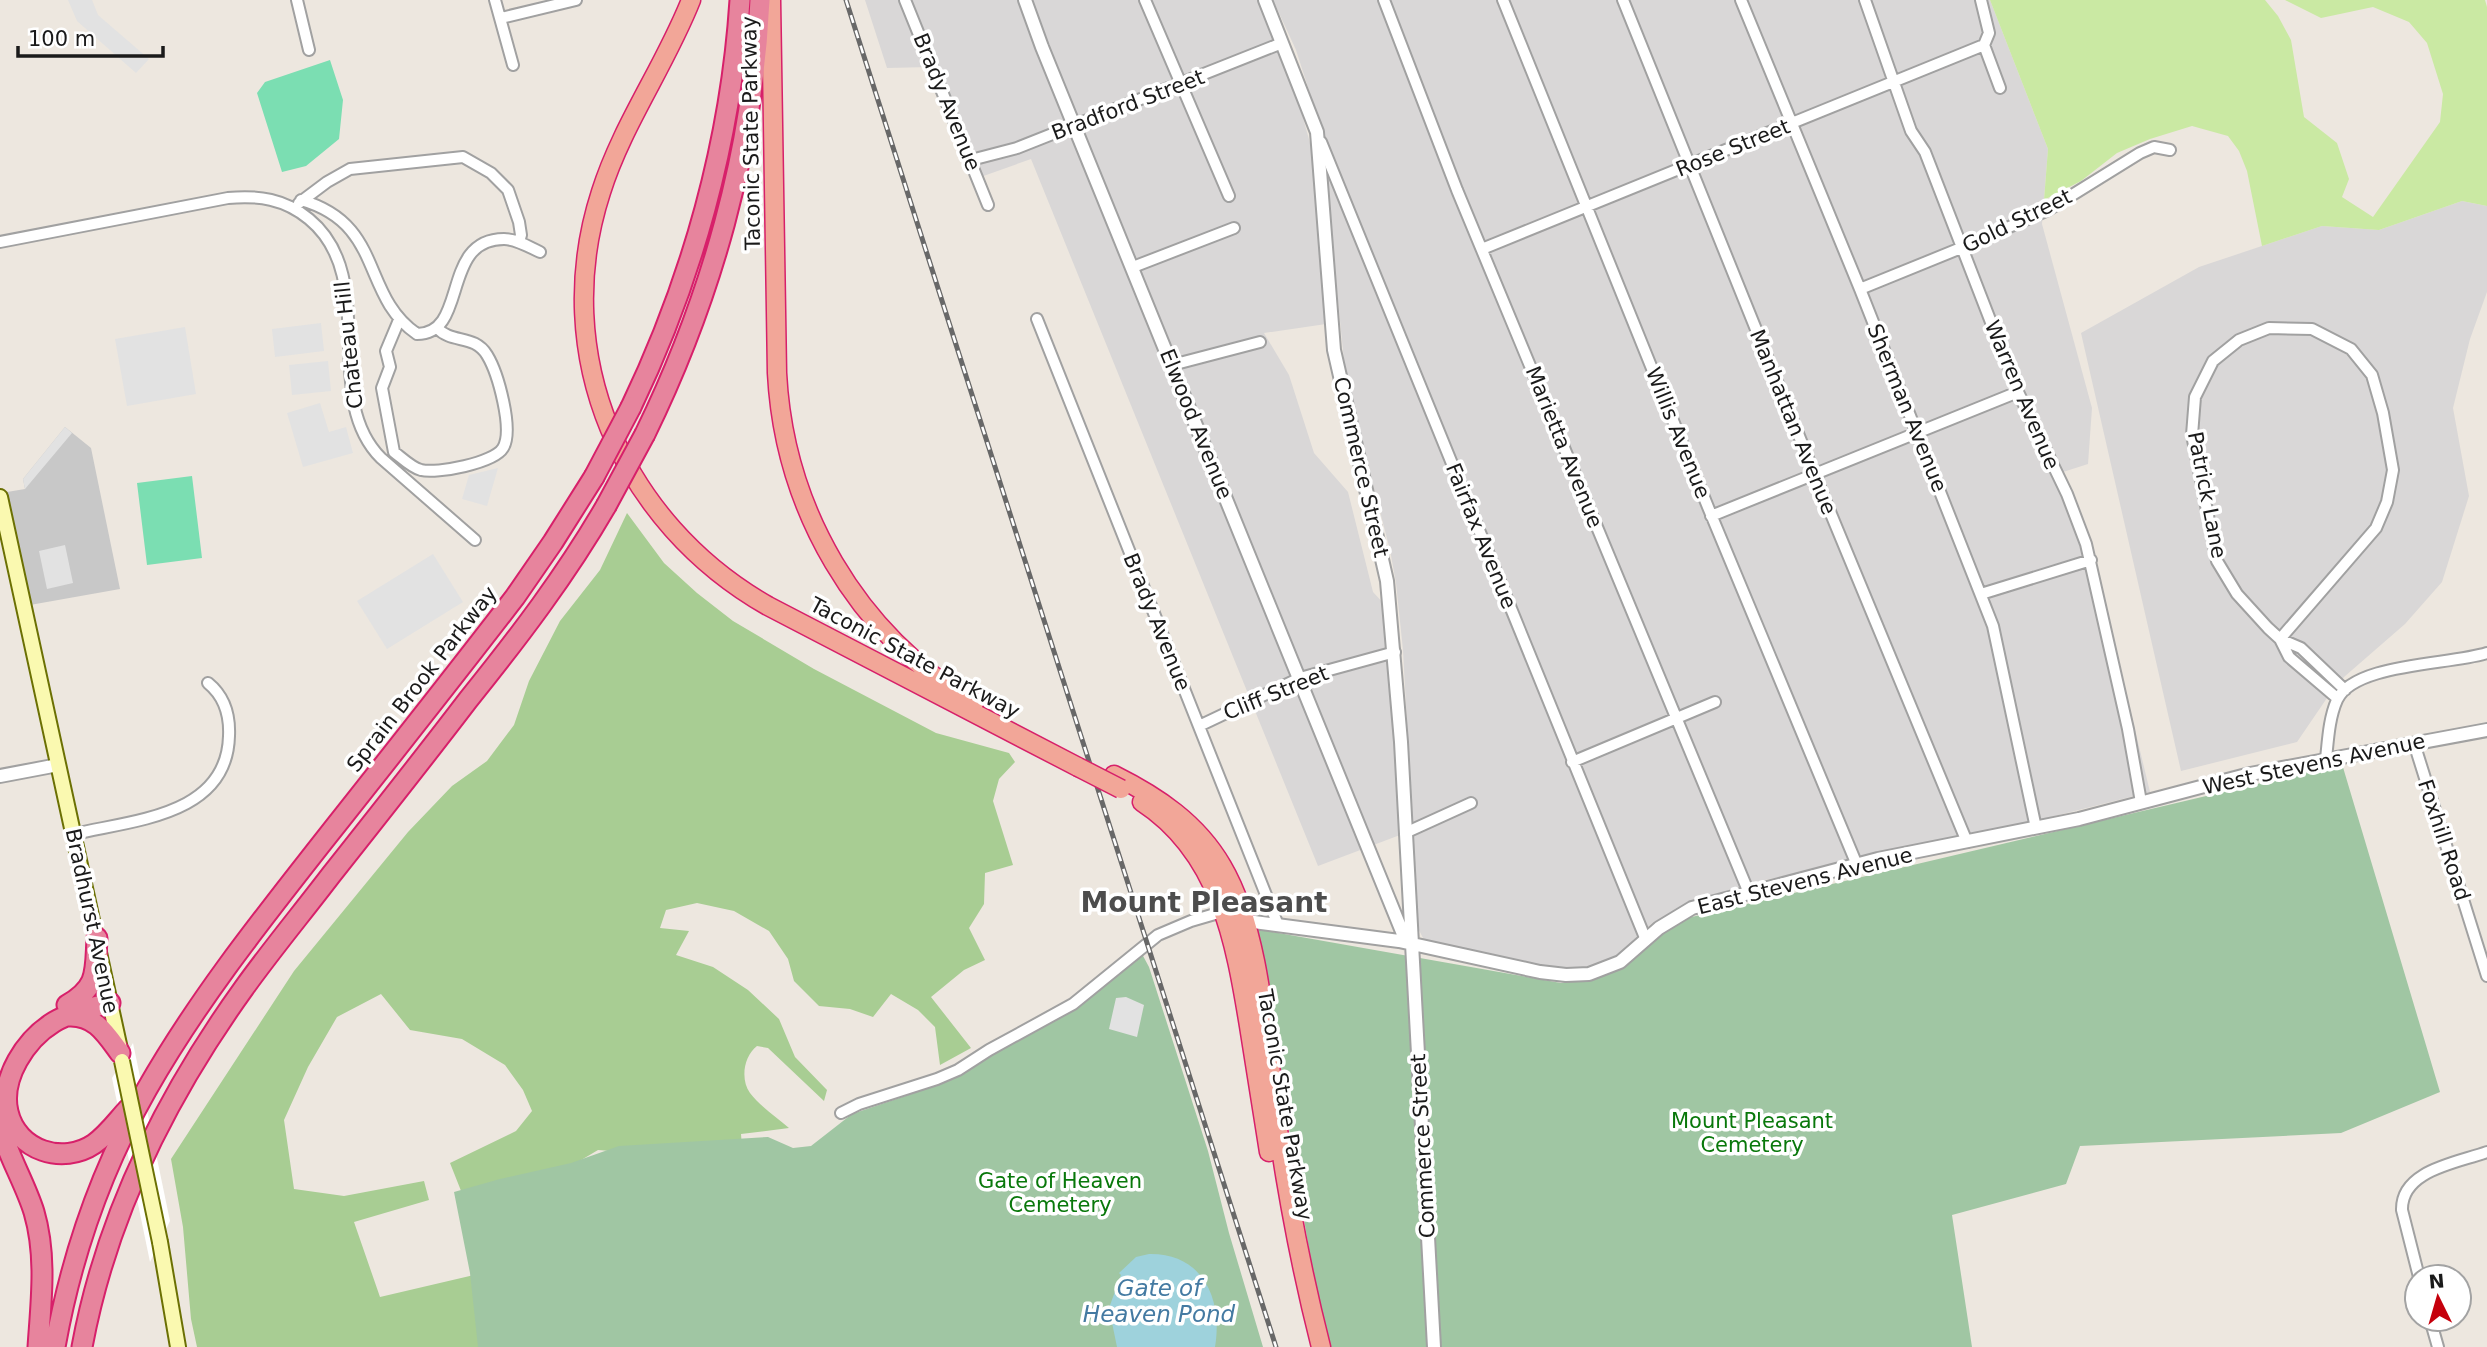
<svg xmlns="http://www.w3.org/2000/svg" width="2487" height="1347" font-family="'DejaVu Sans',sans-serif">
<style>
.residential{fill:#d9d7d7}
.religious{fill:#c8c8c8}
.grass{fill:#cae9a3}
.forest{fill:#a8cd93}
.cemetery{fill:#a0c6a3}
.pitch{fill:#7bdeb2}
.parking{fill:#e2e2e2}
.water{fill:#9ed2dc}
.pier{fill:#fff}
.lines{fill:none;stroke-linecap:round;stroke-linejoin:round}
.minor-casing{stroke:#a1a1a1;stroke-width:14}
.tertiary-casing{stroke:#a1a1a1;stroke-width:16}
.secondary-casing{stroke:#6b7003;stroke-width:18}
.trunk-casing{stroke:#d7206a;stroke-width:21}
.motorway-casing{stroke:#d7206a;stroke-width:23}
.minor{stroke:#fff;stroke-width:10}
.tertiary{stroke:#fff;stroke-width:12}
.secondary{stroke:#faf9b0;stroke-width:14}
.trunk{stroke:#f2a698;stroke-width:18}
.motorway{stroke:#e7849d;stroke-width:19}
.rail-casing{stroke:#686868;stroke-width:5}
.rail{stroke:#fff;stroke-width:2.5;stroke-dasharray:8;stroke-linecap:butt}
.secondary-bridge-casing{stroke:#6b7003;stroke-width:18;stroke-linecap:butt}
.trunk-bridge-casing{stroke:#d7206a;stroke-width:21;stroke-linecap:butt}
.motorway-bridge-casing{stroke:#d7206a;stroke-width:23;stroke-linecap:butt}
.secondary-bridge{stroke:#faf9b0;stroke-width:14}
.trunk-bridge{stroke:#f2a698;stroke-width:18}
.motorway-bridge{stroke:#e7849d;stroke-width:19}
.labels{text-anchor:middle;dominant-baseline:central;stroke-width:7;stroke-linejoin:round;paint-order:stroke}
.street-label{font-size:21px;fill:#1a1a1a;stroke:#fff}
.park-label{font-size:21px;fill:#09780b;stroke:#fff}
.water-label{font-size:23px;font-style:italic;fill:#447aa2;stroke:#fff}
.district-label{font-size:28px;font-weight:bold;fill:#4d4d4d;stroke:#fff}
</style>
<rect width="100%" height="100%" fill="#ede7df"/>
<path class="residential" d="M865,0H1259L1296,93L1312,150L1326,324L1264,333L1289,375L1314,453L1348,492L1373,592L1386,606L1400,835L1318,866L1031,159L975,179L930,67L887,68Z
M1273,0H1990L2048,149L2042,224L2092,408L2088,464L2063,472L2092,551L2150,792L2047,818L1756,882L1728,891L1670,913L1651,924L1613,960L1593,968L1574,970L1546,967L1424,940L1418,928L1403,650L1396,583L1390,550L1346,381L1328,200L1325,140L1296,50Z
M2462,201L2487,206V292L2470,339L2453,408L2469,496L2442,582L2405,624L2344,677L2327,698L2297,742L2181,771L2081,333L2199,267L2322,226L2379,230Z"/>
<path class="religious" d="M65,427L91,448L120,589L30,605L7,492L25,489L23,479Z"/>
<path class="grass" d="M1990,0H2265L2278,16L2291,40L2304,117L2337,143L2349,179L2342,197L2373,217L2440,122L2443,94L2427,43L2409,22L2373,7L2321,18L2285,0H2485L2487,7V206L2462,201L2379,230L2322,226L2262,246L2247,171L2239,151L2228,136L2192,126L2150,139L2117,153L2081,181L2044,200L2048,149Z"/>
<path class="forest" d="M627,513L664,563L697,593L733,621L814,669L936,733L1009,753L1015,762L999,779L993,801L1013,865L985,873L984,904L969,928L985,960L964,970L931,997L971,1048L940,1065L935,1027L918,1010L891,994L873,1017L850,1009L819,1006L794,981L788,959L769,931L734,911L697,903L666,910L660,928L689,931L676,955L713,967L748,990L779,1019L795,1057L827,1090L824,1101L768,1048L757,1046C744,1056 740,1079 750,1093C760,1106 776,1117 789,1128L741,1134L743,1161L598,1150L531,1190L469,1211L450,1163L516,1131L532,1111L523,1090L505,1065L462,1039L410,1030L381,994L337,1017L308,1067L284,1120L294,1189L344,1196L424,1181L429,1200L354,1222L380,1297L474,1275L522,1347H197L191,1319L183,1227L171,1159L294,971L408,832L452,786L487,761L514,725L529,681L560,621L600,570Z"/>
<path class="cemetery" d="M2342,764L2440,1092L2341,1133L2080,1146L2066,1184L1952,1215L1972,1347H1331L1321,1322L1256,929L1561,983L1610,973L1683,919Z
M1142,954L1149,967L1208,1151L1229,1233L1263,1347H478L470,1273L454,1192L500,1179L571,1163L619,1146L768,1137L793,1148L811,1146L852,1114L935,1086L1064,1015Z"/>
<path class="pitch" d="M330,60L343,100L339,139L306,166L282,172L257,93L265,82Z
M192,476L202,558L147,565L137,483Z"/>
<path class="parking" d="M68,0H92L98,15L149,59L136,73L77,21Z
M321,323L324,351L275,357L272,329Z
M185,327L196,394L127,406L115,339Z
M328,361L331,391L292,395L289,365Z
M320,403L329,432L346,427L353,453L303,467L287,413Z
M65,427L72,433L25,489L23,479Z
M498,468L487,506L462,499L469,475Z
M65,545L73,583L47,589L39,551Z
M433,554L463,602L387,649L357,601Z
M1126,997L1144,1005L1137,1037L1109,1029L1116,998Z"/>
<path class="water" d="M1149,1254C1203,1253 1223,1299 1215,1347H1117L1109,1308L1121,1275L1119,1273L1136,1257Z"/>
<path class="pier" d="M133,1043L170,1221L150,1262L112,1078Z"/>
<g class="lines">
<g class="minor-casing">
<path id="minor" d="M297,0L309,50
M495,0L513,65
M905,0L988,205
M1145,0L1229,196
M1384,0L1457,190L1749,893
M1503,0L1710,512L1857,865
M1623,0L1814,473L1967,842
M1741,0L1860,289L1993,626L2036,828
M1865,0L1911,131L1925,152L2018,392L2067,494L2086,544L2128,729L2141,802
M1981,0L1989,33L1984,45L2000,88
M501,18L576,0
M1321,142L1646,940
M971,160L1017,148L1282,43
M301,200C385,224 360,295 417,334C469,334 440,239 504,239C516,239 529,247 540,252
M299,203L327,182L350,169L463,157L491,173L508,190L519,222L521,235L519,242
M0,242L228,198C258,195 285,199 309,219C381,278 319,396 381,458L475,540
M1482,249L1984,45
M1133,267L1234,228
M1860,289L1961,248L2048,210L2140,153L2154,147L2170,150
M1037,319L1278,925
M399,320L386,351L390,367L382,388L394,452C402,458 412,468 421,470C437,474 494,463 503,448C514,430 498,373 487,355C474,334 452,344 437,328
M1172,365L1260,342
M1711,516L2018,392
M1981,594L2091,560
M2280,639L2376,528L2387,502L2393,470L2383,413L2372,375L2351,349L2312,329L2269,328L2239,340L2213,361L2195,397L2192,435L2217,561L2237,594L2268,628L2280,639L2301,648L2345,690
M2280,639L2289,657L2337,698
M1199,726L1300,678L1395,652
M2414,743L2487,976
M2326,759C2328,740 2329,718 2337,700C2354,663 2450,665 2487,653
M1572,762L1715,702
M1405,833L1471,803
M74,834C133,820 227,816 229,736C230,715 224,696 208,683
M841,1113L859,1104L937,1079L958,1070L989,1050L1073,1004L1158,935L1191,921L1215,914H1226
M2419,1277L2402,1210C2401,1170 2457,1163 2487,1152
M2430,1319L2438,1347"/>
</g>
<g class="tertiary-casing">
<path id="tertiary" d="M1025,0L1042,47L1403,934L1413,944
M1265,0L1317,132L1334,350L1387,581L1401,742L1434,1347
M0,776L58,765
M1239,918L1254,922L1399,941L1540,972L1566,975L1589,974L1620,962L1659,928L1692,908L1878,859L2079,819L2250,774L2487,730"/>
</g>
<g class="secondary-casing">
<path id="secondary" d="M0,497L120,1049
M160,1242L178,1347"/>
</g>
<g class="trunk-casing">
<path id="trunk" d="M691,0C665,66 622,125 601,192C548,355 622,523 768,606L1078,767
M771,0L777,373C784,508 856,634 974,703
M1114,775C1158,797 1197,823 1222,866C1262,934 1266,1045 1277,1123C1288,1199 1302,1273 1321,1347
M1142,802C1220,853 1235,941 1249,1026C1256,1068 1262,1110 1269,1152"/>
</g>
<g class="motorway-casing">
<path id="motorway" d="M631,407C692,280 731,141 740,0
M645,434C711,299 753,151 760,0
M110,1003C91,1008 71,1012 54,1022C26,1039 0,1078 8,1112C17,1151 63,1165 94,1144C107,1135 117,1121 128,1109
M67,1005C99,987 95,971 97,938
M69,1016C95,1015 106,1034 120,1053
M0,1126C8,1156 25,1183 34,1212C47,1256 41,1302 38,1347
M55,1347C71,1257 102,1168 147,1089C197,1001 260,922 322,843C387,761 452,679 515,597L553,542L594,477
M82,1347C106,1217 167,1095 244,988C272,949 302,913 331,875C377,817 423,759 468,700C518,638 566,575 606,506"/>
</g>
<use href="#minor" class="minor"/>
<use href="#tertiary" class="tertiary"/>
<use href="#secondary" class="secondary"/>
<use href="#trunk" class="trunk"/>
<use href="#motorway" class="motorway"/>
<g class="rail-casing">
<path id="rail" d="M846,0L1276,1347"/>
</g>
<use href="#rail" class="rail"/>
<g class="secondary-bridge-casing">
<path id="secondary-bridge" d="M122,1061L160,1242"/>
</g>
<g class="trunk-bridge-casing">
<path id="trunk-bridge" d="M1078,767L1121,789"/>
</g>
<g class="motorway-bridge-casing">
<path id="motorway-bridge" d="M594,477L631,407
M606,506L645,434"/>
</g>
<use href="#secondary-bridge" class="secondary-bridge"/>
<use href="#trunk-bridge" class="trunk-bridge"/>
<use href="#motorway-bridge" class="motorway-bridge"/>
</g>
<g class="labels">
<g class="street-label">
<text transform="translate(947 102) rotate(68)">Brady Avenue</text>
<text transform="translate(1128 105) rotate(-21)">Bradford Street</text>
<text transform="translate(751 133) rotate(-91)">Taconic State Parkway</text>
<text transform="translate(1733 148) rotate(-22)">Rose Street</text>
<text transform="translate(2017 221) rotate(-26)">Gold Street</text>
<text transform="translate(349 345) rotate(-96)">Chateau Hill</text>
<text transform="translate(2022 395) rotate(67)">Warren Avenue</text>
<text transform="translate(1907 408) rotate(68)">Sherman Avenue</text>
<text transform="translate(1793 422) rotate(68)">Manhattan Avenue</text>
<text transform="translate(1196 424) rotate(68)">Elwood Avenue</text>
<text transform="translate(1678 433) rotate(68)">Willis Avenue</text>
<text transform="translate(1564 447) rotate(68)">Marietta Avenue</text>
<text transform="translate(1361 467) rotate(77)">Commerce Street</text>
<text transform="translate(2207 495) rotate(79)">Patrick Lane</text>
<text transform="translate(1481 536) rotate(68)">Fairfax Avenue</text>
<text transform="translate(1157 622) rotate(68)">Brady Avenue</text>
<text transform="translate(915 658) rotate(28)">Taconic State Parkway</text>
<text transform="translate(422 679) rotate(-52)">Sprain Brook Parkway</text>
<text transform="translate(1276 693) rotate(-22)">Cliff Street</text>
<text transform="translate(2314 764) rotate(-12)">West Stevens Avenue</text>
<text transform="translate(2444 840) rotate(72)">Foxhill Road</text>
<text transform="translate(1805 881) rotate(-14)">East Stevens Avenue</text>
<text transform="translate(92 921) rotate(78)">Bradhurst Avenue</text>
<text transform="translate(1285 1105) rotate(80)">Taconic State Parkway</text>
<text transform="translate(1423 1146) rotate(-93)">Commerce Street</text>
</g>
<g class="park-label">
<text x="1752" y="1121">Mount Pleasant<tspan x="1752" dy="24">Cemetery</tspan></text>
<text x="1060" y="1181">Gate of Heaven<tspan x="1060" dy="24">Cemetery</tspan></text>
</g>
<g class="water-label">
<text x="1159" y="1288">Gate of<tspan x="1159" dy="26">Heaven Pond</tspan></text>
</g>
<g class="district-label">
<text x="1204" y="902">Mount Pleasant</text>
</g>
</g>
<g transform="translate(2438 1298) rotate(355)"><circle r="33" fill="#ffffff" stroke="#a3a3a3" stroke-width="2"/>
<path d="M0-5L12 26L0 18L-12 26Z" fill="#c5000c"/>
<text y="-10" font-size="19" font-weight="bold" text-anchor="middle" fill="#1a1a1a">N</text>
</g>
<path d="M18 46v10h145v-10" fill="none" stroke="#1a1a1a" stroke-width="3.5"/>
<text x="28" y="46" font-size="21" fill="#1a1a1a" stroke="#ffffff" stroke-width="5" paint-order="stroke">100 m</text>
</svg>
